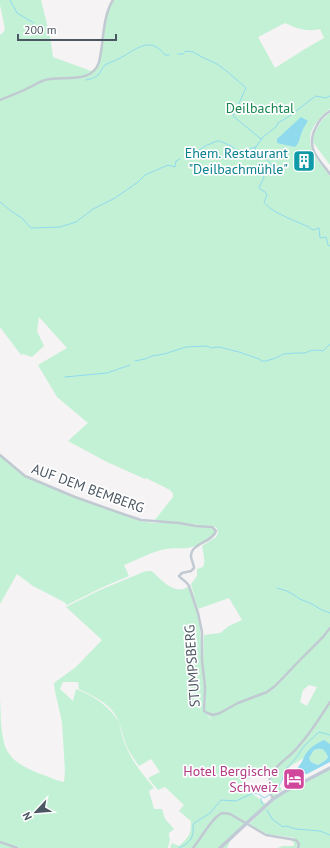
<svg xmlns="http://www.w3.org/2000/svg" width="330" height="848" font-family="'PT Sans',sans-serif">
<style>
.green{fill:#c3f1d5;fill-rule:evenodd}
.water{fill:#90daee;fill-rule:evenodd}
.lines{fill:none;stroke-linecap:round;stroke-linejoin:round}
.stream{stroke:#90daee;stroke-width:1}
.street{stroke:#c1cad2;stroke-width:2.5}
.secondary{stroke:#c1cbd6;stroke-width:3.5}
.labels{text-anchor:middle;dominant-baseline:central;stroke-width:3.5;stroke-linejoin:round;paint-order:stroke}
.park-label{font-size:14px;fill:#17864f;stroke:#fff}
.culture-label{font-size:14px;fill:#0d838f;stroke:#fff;text-anchor:end}
.street-label{font-size:14px;fill:#4a5661;stroke:#fff}
.hotel-label{font-size:14px;fill:#b23c85;stroke:#fff;text-anchor:end}
</style>
<rect width="100%" height="100%" fill="#f5f3f3"/>
<path class="green" d="M0,0H41L50,36L53,57L91,71L99,65C102,47 104,14 114,0H330V109C317,119 305,133 312,150C315,159 324,168 330,176V744L324,741L305,755L304,758C288,767 286,768 279,785L282,790L273,798L270,789V774L266,773L259,775L258,774L240,784L266,804L230,841L227,848H170L172,843L179,846C189,837 191,835 191,821L179,811L184,805L165,787L158,790L148,778L160,772L151,759L139,766C134,759 128,751 125,742C122,732 120,722 114,713C108,703 90,694 79,689L78,682H63L60,689L73,701L76,689C91,694 112,708 119,723C121,730 122,737 125,744C131,760 143,775 154,788L149,791L154,809H162L165,819L174,829L169,833V836L170,839L168,848H0V699C1,714 0,731 5,746C11,763 30,770 46,776C52,778 58,781 64,782L65,771L62,722L55,691L54,683L58,680L76,667L102,640L66,607L100,590L146,571H152C161,580 177,598 190,585L195,599L200,622L202,661L205,687L204,711L211,720V719L205,711L206,687L203,661L204,635L220,633L229,626L242,620L229,598L198,609L191,584L197,576V569L203,567C206,561 203,553 202,546L216,537L218,533L217,528L212,526L154,521L173,497V494L170,490L146,478L145,479L107,462L68,441L88,423L57,397L38,365L67,348L39,317L37,331L44,346L32,357L23,354L21,355L0,327V34H2L5,29L0,5ZM285,23C298,29 307,32 320,29L324,38L305,49L275,68L258,37ZM309,685L317,687L307,706L300,702L303,690Z
M330,113V165L312,141C316,129 320,120 330,113Z
M0,456L26,477L140,521L154,523H179L210,528L213,529L215,532L214,535L196,547L195,546C185,550 176,547 166,549C153,551 137,560 124,565L129,576L103,587L67,605L64,602L33,586L17,574L0,604Z
M317,749C325,748 325,750 328,757L326,760L318,765L310,761L309,758L314,750Z
M330,769V848H277L283,846H294V843L291,840L296,838L267,834L249,824L274,800L283,794Z"/>
<path class="water" d="M301,117L308,121C306,124 303,128 302,132C299,138 300,143 295,147L277,143V139Z
M324,740L330,744V762L307,774H304L298,767C302,763 303,759 305,755C309,748 317,743 324,740ZM317,749C324,748 325,751 328,757L326,760L318,765L311,762L309,758L314,750Z"/>
<g class="lines">
<path class="stream" d="M10,0L17,13L34,23
M178,54H183L186,51L193,52L202,57L217,64L229,73L246,88L233,116L261,139
M86,80C90,79 95,78 98,75C101,72 102,68 105,65C110,62 117,60 122,57C138,48 151,36 165,55H169
M330,96L326,98L316,96L310,100L291,115L278,123L276,127L263,137L255,148C259,159 270,157 273,169L263,174L264,178L259,187L260,189L265,192L267,195L264,202C270,212 298,222 309,227L313,230L319,228L320,238L326,237L328,245L330,246
M188,155L203,148L205,146L217,141H220L231,146L237,150L243,151L256,147
M0,202L11,211L22,218L31,228L60,227L76,222L93,209L115,198L138,182L145,175L168,165L175,167L176,161L180,159
M135,361L145,359L152,356L164,354L186,347L207,346L211,348L219,347L239,352L259,359L262,361H267L269,360C275,359 279,356 284,354C291,353 298,353 304,353C310,352 305,352 310,351C312,350 321,350 323,351L330,344
M65,377L107,373L130,365
M277,588L287,591L294,595L300,599L312,604L322,610L330,613
M261,798V801L263,805
M267,810L272,819L283,827L286,826L296,829L320,831L330,835
M179,848C191,842 194,838 193,824L210,813L221,800L236,801L253,793L259,794L264,798L276,791L282,780L285,770L296,758L304,746L319,732L330,735"/>
<path class="street" d="M0,100C9,96 19,93 28,88C33,86 37,83 42,81C59,74 92,86 99,62C104,43 102,17 113,0
M330,111C324,115 319,120 316,127C305,148 318,158 330,174
M0,455L25,476L75,497L123,514L141,520L179,523L196,526L212,527L216,531C212,543 191,543 191,556C191,560 194,564 194,568L191,571L182,573L179,576C182,580 187,581 189,586L198,613L202,632V660L205,687L204,711L207,713L213,715L220,713L238,703L267,692L275,686L301,659L323,637L330,628
M273,799C269,792 268,782 271,775C277,763 289,758 297,748C310,734 320,718 330,702
M0,842L17,848
M193,848C200,840 214,814 223,813C226,813 228,814 230,814L266,835L296,840L299,844L298,848"/>
<path class="secondary" d="M220,848L273,799L284,792L330,768"/>
</g>
<defs>
<g id="building-square" transform="scale(1.15)"><rect x="-9" y="-9" width="18" height="18" rx="4" fill="#0f9aa8" stroke="#fff"/><path d="M-4-6H4V6H1V3H-1V6H-4ZM-2.5-4.3h1.7v1.8h-1.7ZM.8-4.3h1.7v1.8H.8ZM-2.5-1h1.7V.8h-1.7ZM.8-1h1.7V.8H.8Z" fill="#fff"/></g>
<g id="hotel-square" transform="scale(1.15)"><rect x="-9" y="-9" width="18" height="18" rx="4" fill="#d1479c" stroke="#fff"/><path d="M-6-4.5h1.5V1H6V5H4.5V3h-9V5H-6ZM-4 0a1.8 1.8 0 1 1 3.6 0ZM.5 0V-2.5h3Q6-2.5 6 0Z" fill="#fff"/></g>
</defs>
<g fill-rule="evenodd">
<use href="#building-square" x="304" y="161"/>
<use href="#hotel-square" x="294" y="779"/>
</g>
<g class="labels">
<g class="park-label">
<text x="260" y="108">Deilbachtal</text>
</g>
<g class="culture-label">
<text x="288" y="153">Ehem. Restaurant<tspan x="288" dy="16">"Deilbachmühle"</tspan></text>
</g>
<g class="street-label">
<text transform="translate(88 488) rotate(20)">AUF DEM BEMBERG</text>
<text transform="translate(192 666) rotate(-94)">STUMPSBERG</text>
</g>
<g class="hotel-label">
<text x="278" y="771">Hotel Bergische<tspan x="278" dy="16">Schweiz</tspan></text>
</g>
</g>
<g transform="translate(36 812) rotate(244)" stroke="#ffffff" stroke-width="3" paint-order="stroke">
<path d="M0-3L7 15L0 10L-7 15Z" fill="#4a5661"/>
<text y="-6" font-size="11" font-weight="bold" text-anchor="middle" fill="#4a5661">N</text>
</g>
<path d="M18 34v6h98v-6" fill="none" stroke="#4a5661" stroke-width="2"/>
<text x="24" y="34" font-size="12" fill="#4a5661" stroke="#ffffff" stroke-width="3" paint-order="stroke">200 m</text>
</svg>
